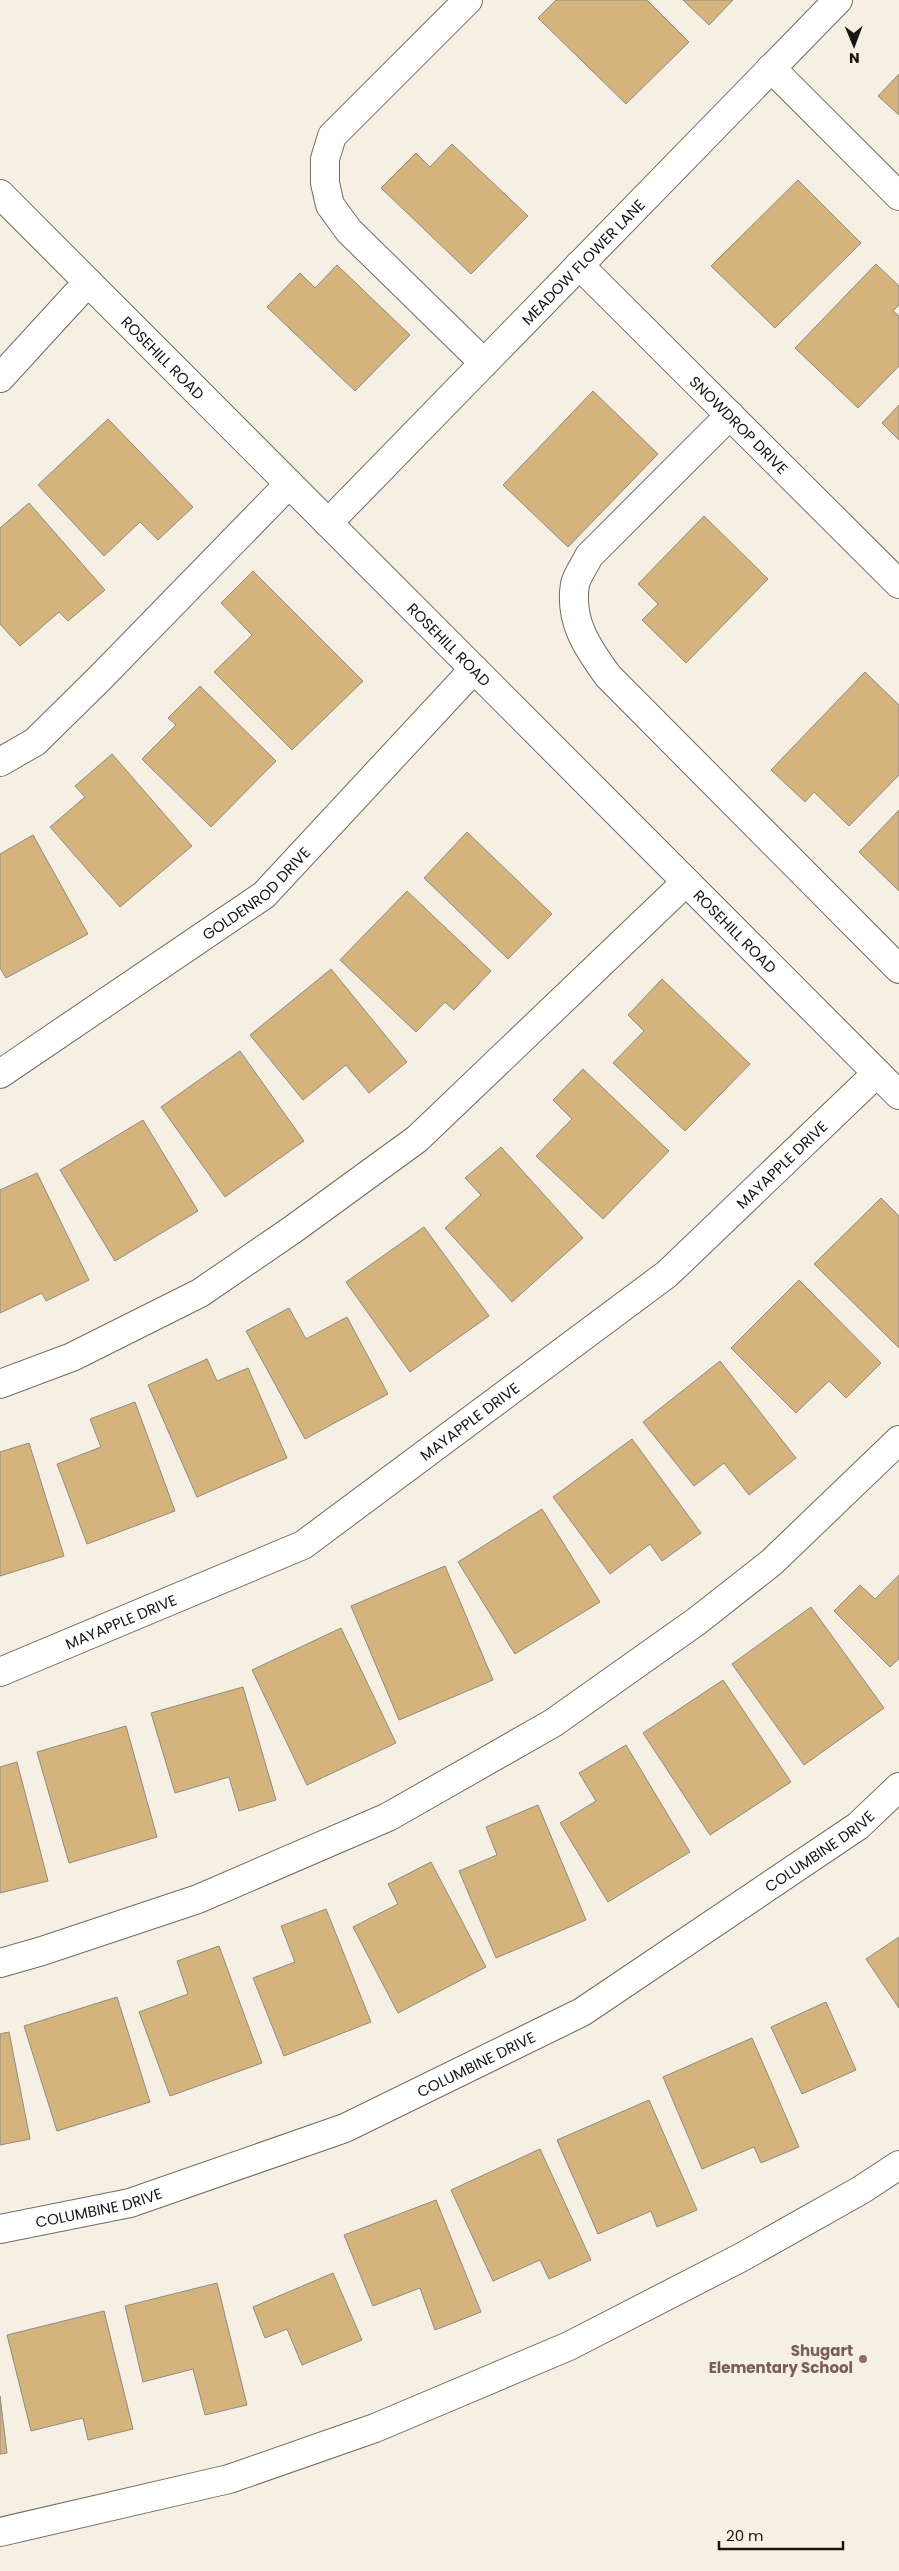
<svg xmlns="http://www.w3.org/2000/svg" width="899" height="2571" font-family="Poppins,sans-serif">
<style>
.building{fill:#d4b37c;stroke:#918b81}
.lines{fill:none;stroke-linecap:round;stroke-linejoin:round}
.minor-casing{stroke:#716b61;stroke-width:30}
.minor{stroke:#fff;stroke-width:28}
.education-dot{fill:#8d6e63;stroke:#f6efe4;stroke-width:2}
.labels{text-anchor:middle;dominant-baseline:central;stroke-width:4;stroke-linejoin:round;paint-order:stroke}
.street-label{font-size:15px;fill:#171511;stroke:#f6efe4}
.education-label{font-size:15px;font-weight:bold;fill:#785e54;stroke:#f6efe4;text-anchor:end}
</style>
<rect width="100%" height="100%" fill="#f6efe4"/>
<path class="building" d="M556,0H647L689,42L626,104L538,18Z
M683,0H733L709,25Z
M899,74V115L878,96Z
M452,144L528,216L471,274L381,188L416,153L430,167Z
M798,180L861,243L775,328L711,266Z
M876,264L899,286V305L893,311L899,316V366L858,408L795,348Z
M337,265L410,335L355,391L267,307L300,273L315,288Z
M593,391L658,454L568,547L503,485Z
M899,405V440L882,423Z
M108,419L193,507L158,540L140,522L104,556L38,485Z
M29,503L105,590L68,621L59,612L20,646L0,624V528Z
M704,516L768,579L686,663L642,620L658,604L638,584Z
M253,571L363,681L292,750L214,672L252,635L221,603Z
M865,672L899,705V775L849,826L814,792L805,802L771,770Z
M200,686L276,761L211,827L142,759L176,725L168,718Z
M112,754L192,846L120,907L50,827L85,797L75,786Z
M899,810V891L859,852Z
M467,832L552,914L508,959L424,878Z
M33,835L88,934L6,978L0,968V854Z
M407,891L491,971L454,1010L445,1002L416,1032L340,960Z
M331,969L407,1062L369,1093L346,1065L303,1100L250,1035Z
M662,979L750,1064L685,1131L613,1063L644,1031L628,1015Z
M240,1051L304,1141L225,1197L161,1107Z
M583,1069L669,1151L603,1219L536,1156L572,1119L553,1100Z
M143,1120L198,1211L115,1261L60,1170Z
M501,1147L583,1238L512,1302L445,1228L481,1195L465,1178Z
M37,1173L89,1280L46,1301L42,1293L0,1313V1190Z
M881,1198L899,1216V1348L814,1264Z
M424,1227L489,1316L410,1372L346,1282Z
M799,1280L881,1363L846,1398L829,1381L796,1413L731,1348Z
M289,1308L306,1339L347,1317L388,1394L305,1439L246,1331Z
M207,1359L217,1381L248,1368L287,1458L197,1497L148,1385Z
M720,1361L796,1458L749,1495L724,1463L694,1486L643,1422Z
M135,1402L175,1511L87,1544L57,1464L101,1447L90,1419Z
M632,1439L701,1533L662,1561L650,1544L610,1574L553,1497Z
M29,1443L64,1556L0,1576V1452Z
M542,1509L600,1602L515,1654L458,1562Z
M445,1566L493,1680L399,1720L351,1606Z
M899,1575V1659L890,1667L834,1611L860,1585L875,1599Z
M811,1607L884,1708L804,1765L732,1664Z
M341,1628L396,1743L307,1785L252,1670Z
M723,1680L791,1782L710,1835L643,1733Z
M243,1687L276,1800L239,1811L229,1777L175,1793L151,1713Z
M126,1726L157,1837L69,1863L37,1752Z
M626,1745L690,1852L608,1902L560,1823L596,1801L579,1773Z
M17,1762L48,1881L0,1893V1767Z
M538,1805L586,1920L496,1958L459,1871L497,1855L486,1827Z
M431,1862L486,1967L398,2013L353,1927L398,1904L388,1884Z
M326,1909L371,2022L284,2056L253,1978L295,1962L281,1926Z
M899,1937V2008L866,1959Z
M219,1946L262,2063L170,2096L139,2012L188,1994L177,1961Z
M117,1997L150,2102L57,2131L24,2026Z
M826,2002L856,2070L802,2094L771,2027Z
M9,2032L30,2139L0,2145V2034Z
M752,2038L799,2147L761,2163L754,2147L702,2169L663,2077Z
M649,2100L697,2210L657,2227L651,2211L598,2234L557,2140Z
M540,2149L591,2260L549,2279L540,2260L493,2281L451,2190Z
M436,2200L481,2312L435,2330L420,2288L373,2306L344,2235Z
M333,2273L362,2340L302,2365L287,2329L265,2338L253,2307Z
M217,2283L247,2405L205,2415L193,2369L143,2382L125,2306Z
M104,2311L133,2429L88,2440L83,2418L31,2431L7,2335Z
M0,2396L7,2453L0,2454Z"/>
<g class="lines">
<g class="minor-casing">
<g id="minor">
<path d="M468,0L332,136L325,159V183L330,205L349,231L484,363"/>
<path d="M771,68L899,196"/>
<path id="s1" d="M0,194L899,1095"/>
<path id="s2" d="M579,265L899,584"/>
<path d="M0,378L88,282"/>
<path d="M730,415L589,556C585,565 577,575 575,584C569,621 587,647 608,676L899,969"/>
<path id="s3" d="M328,523L838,0"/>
<path d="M0,762L35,742L100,678L289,484"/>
<path id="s4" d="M0,1074L264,895L474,669"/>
<path d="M0,1384L72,1357L200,1293L292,1230L417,1139L686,882"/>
<path id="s5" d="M0,1672L303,1545L667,1274L877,1073"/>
<path d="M0,1963L42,1951L198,1899L388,1817L553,1723L697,1621L772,1562L899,1440"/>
<path id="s6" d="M0,2229L130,2203L345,2128L582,2012L858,1826L899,1787"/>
<path d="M0,2532L229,2479L375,2428L569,2346L742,2257L861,2190L899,2165"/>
</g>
</g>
<use href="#minor" class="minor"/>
</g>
<circle class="education-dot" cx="863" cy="2359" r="5"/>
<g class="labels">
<g class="street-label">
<text stroke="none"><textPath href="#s3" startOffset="365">MEADOW FLOWER LANE</textPath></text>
<text stroke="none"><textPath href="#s1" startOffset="231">ROSEHILL ROAD</textPath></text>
<text stroke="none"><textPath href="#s2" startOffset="226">SNOWDROP DRIVE</textPath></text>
<text stroke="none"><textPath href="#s1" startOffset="636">ROSEHILL ROAD</textPath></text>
<text stroke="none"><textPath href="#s4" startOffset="314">GOLDENROD DRIVE</textPath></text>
<text stroke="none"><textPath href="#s1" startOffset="1041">ROSEHILL ROAD</textPath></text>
<text stroke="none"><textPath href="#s5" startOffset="941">MAYAPPLE DRIVE</textPath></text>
<text stroke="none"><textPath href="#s5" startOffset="536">MAYAPPLE DRIVE</textPath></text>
<text stroke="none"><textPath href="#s5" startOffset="131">MAYAPPLE DRIVE</textPath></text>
<text stroke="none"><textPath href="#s6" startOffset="911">COLUMBINE DRIVE</textPath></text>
<text stroke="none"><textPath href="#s6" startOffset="506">COLUMBINE DRIVE</textPath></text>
<text stroke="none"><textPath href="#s6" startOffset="101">COLUMBINE DRIVE</textPath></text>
</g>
<g class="education-label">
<text x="853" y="2350">Shugart<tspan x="853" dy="17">Elementary School</tspan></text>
</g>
</g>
<g transform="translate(854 45) rotate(179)" stroke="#f6efe4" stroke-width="4" paint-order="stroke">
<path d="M0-4L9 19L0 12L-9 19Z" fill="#171511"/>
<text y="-8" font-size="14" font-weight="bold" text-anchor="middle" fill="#171511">N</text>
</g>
<path d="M719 2541v8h124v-8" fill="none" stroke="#171511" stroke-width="2.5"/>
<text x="726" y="2541" font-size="15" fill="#171511" stroke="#f6efe4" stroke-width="4" paint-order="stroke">20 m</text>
</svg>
